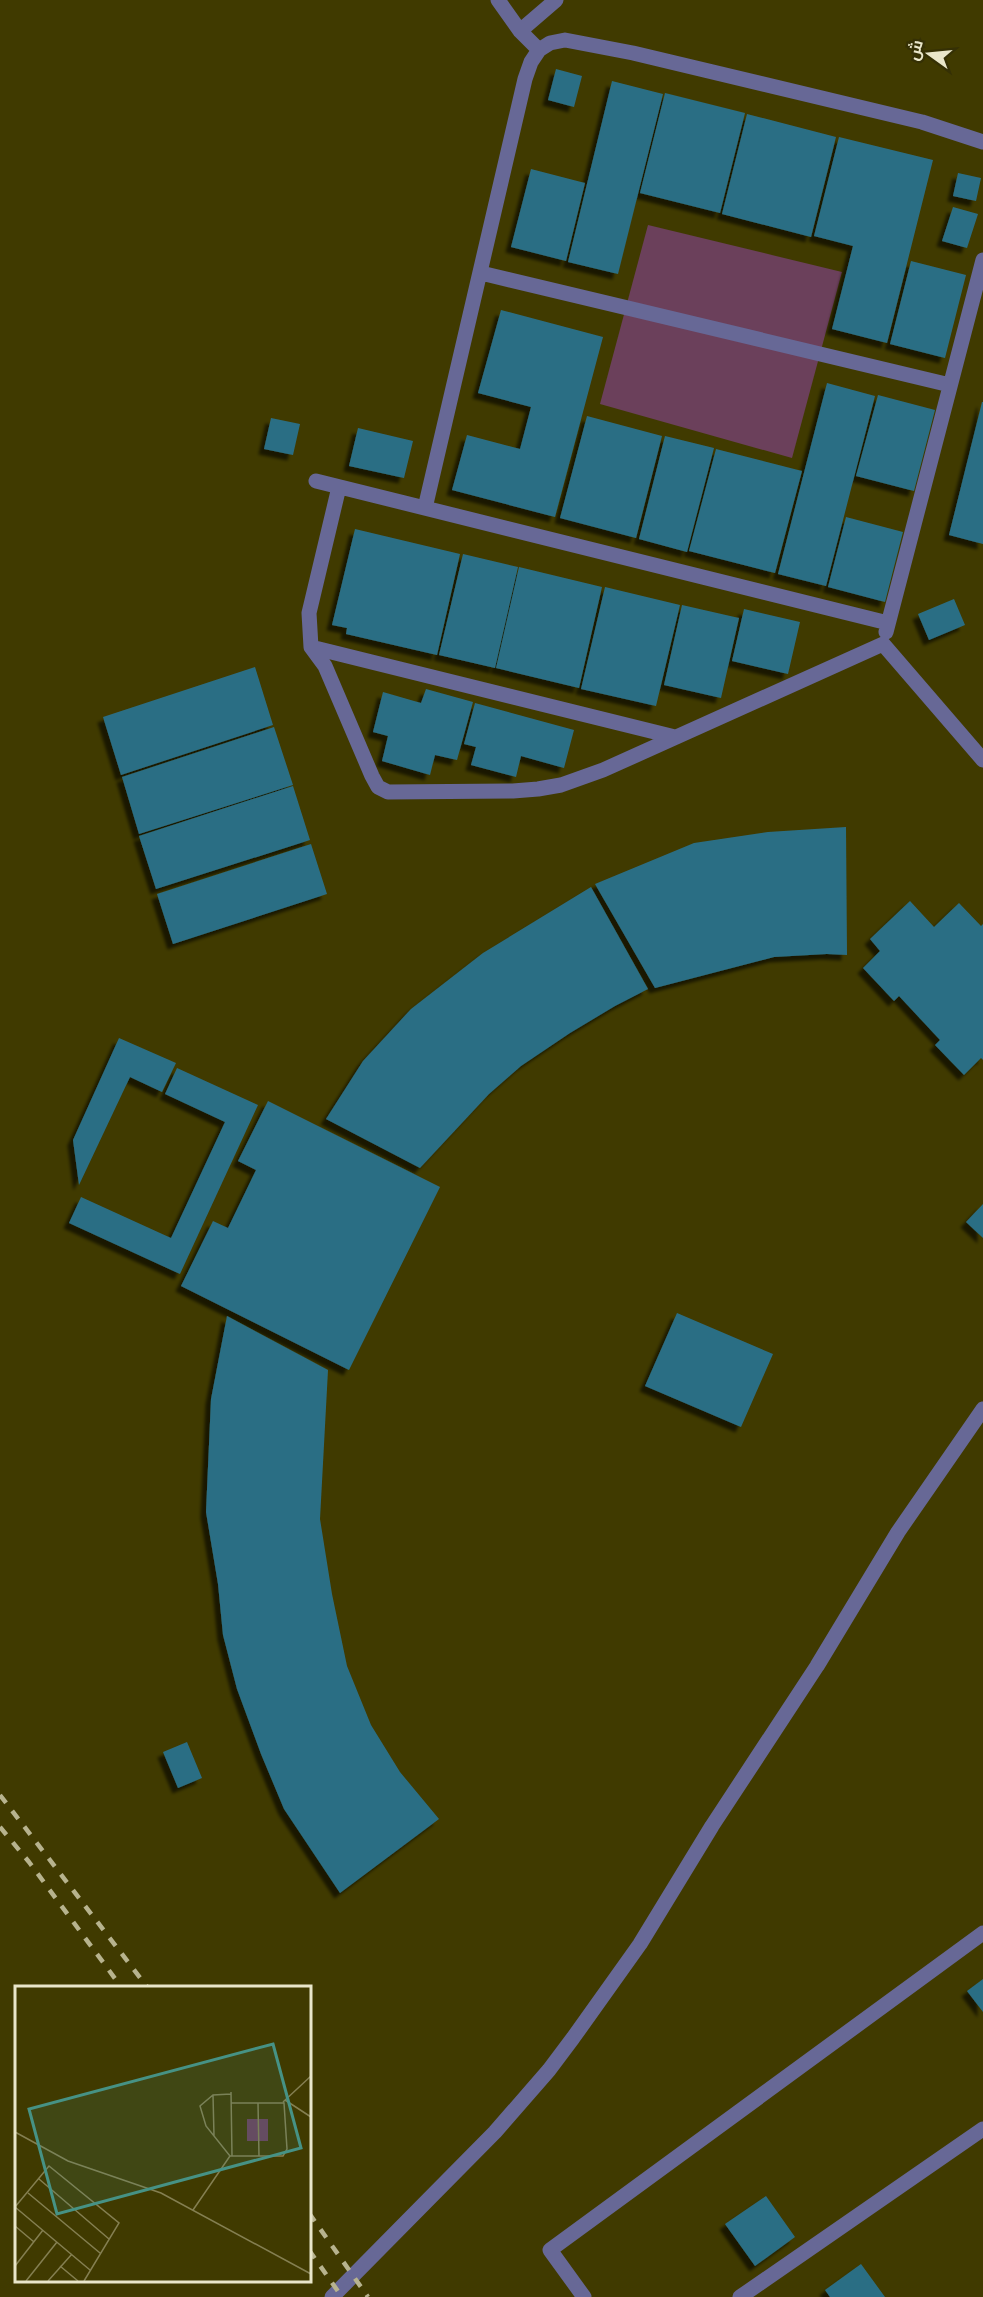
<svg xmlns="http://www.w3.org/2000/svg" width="983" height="2297" font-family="'Sofia Sans Condensed',Cairo,sans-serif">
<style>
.green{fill:#6b405b}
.building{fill:#2c6e84;filter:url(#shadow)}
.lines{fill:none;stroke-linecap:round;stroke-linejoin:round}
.minor{stroke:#676896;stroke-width:15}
.rail{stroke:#b7b38e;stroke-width:4.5;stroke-dasharray:10 10;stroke-linecap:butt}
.inset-road{fill:none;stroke:#847f51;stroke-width:1.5}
.view{fill:#469285;fill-opacity:0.15;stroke:#469285;stroke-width:3}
.inset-edge{fill:none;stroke:#e9e6ca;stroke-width:3}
</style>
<defs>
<filter id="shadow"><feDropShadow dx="-5.5" dy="5.5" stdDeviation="1.5" flood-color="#0009"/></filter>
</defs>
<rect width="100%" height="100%" fill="#403a00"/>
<path class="green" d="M648,225L842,272L792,458L600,404Z"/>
<path class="building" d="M556,69L582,76L574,107L548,100Z
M612,81L663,94L618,274L568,262Z
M665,93L745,113L720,213L640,193Z
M747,114L836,137L811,237L722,214Z
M839,137L933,160L887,343L832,329L853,246L814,236Z
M531,169L585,183L566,261L511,247Z
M958,173L981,178L976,201L953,196Z
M953,207L978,214L967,248L942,241Z
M911,261L966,275L945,358L890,344Z
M501,310L603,337L555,517L452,490L467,435L520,449L531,407L478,393Z
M827,383L875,396L826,586L778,574Z
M878,395L935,410L914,491L856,476Z
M982,402H983V544L949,535Z
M587,416L662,436L636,538L560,518Z
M271,418L300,424L293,455L264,449Z
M358,428L413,441L404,478L349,466Z
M665,436L714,448L687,552L639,539Z
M716,449L802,471L775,573L689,551Z
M846,517L903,532L885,602L828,587Z
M355,529L460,554L437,655L346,634L347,628L332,625Z
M463,554L518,567L495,668L439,655Z
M519,567L602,587L579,688L496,668Z
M605,587L680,605L656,706L581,689Z
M954,599L965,625L929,640L918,614Z
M682,605L739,618L721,698L664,685Z
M744,609L800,622L788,674L732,661Z
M255,667L273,725L121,775L103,717Z
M426,689L473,702L457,760L435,755L430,775L382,761L388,736L373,732L383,692L421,703Z
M475,703L574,730L564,768L521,756L516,777L471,765L476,747L464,744Z
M274,727L293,785L139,834L122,777Z
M293,786L310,840L156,889L139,836Z
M846,827L847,955L827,954L774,957L655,988L595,884L694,843L768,832Z
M311,844L327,894L173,944L157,894Z
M591,887L648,989L615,1006L570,1033L521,1066L489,1094L420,1168L326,1119L363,1061L411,1009L483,953Z
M910,901L934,927L959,903L981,926L983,924V1060L981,1058L964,1075L935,1045L940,1040L899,996L894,1001L863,968L880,951L870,939Z
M119,1038L176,1063L162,1092L130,1077L79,1185L73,1140Z
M177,1068L258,1105L180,1274L69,1223L81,1197L171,1238L225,1122L165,1094Z
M268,1101L440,1187L349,1370L181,1286L213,1221L228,1228L256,1170L238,1161Z
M983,1204V1238L966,1222Z
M677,1313L773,1354L741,1427L645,1386Z
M227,1316L328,1370L320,1519L332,1594L347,1666L371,1725L400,1772L439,1819L340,1893L284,1809L261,1754L237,1689L223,1635L218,1584L206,1512L211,1399Z
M187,1742L202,1778L178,1788L163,1752Z
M983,1979V2012L967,1991Z
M766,2196L795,2237L755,2266L725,2224Z
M861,2264L885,2297H830L825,2290Z"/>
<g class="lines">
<path class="minor" d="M498,0L520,31L539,50
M520,31L556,0
M481,273L950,385
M316,481L888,623
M339,487L309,613L311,647L325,666L372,776L378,787L388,792L513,791L538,789L561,785L603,770L883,644L983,760
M425,508L525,79L531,62L539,50L550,43L565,40L633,53L922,122L983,142
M886,632L983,260
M311,647L675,737
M332,2297L495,2132L549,2070L573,2038L640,1944L712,1826L817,1666L898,1532L983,1409
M584,2297L550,2250L983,1933
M740,2297L983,2129"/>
<path class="rail" d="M0,1795L148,1988
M0,1827L29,1862L122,1988
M309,2213L368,2297
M309,2250L342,2297"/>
</g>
<g transform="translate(15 1986)">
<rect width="296" height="296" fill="#403a00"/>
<path d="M232,133H253V155H232Z" fill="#6b405b"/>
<path class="inset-road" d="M216,106L217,170M198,109L199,150M270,114L296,131M268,116L296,90M243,117L244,170M0,146L53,175L146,207L296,288M215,170H268L272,163L269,117H216M24,193L94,253M13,207L85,267M0,221L34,180L104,237L69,295M0,221L75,284M178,224L215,170L191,140L185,120L198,109L216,108M0,240L19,256M0,280L28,244M45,280L63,295M11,295L42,256M33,295L57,268"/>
<path class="view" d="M258,58L286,162L42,228L14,123Z"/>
<rect width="296" height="296" class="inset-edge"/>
</g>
<g transform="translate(929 54) rotate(285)" stroke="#353005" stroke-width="4.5" paint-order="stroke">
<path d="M0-4.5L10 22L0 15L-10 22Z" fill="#e9e6ca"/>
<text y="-9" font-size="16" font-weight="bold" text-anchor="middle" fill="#e9e6ca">ش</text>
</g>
</svg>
